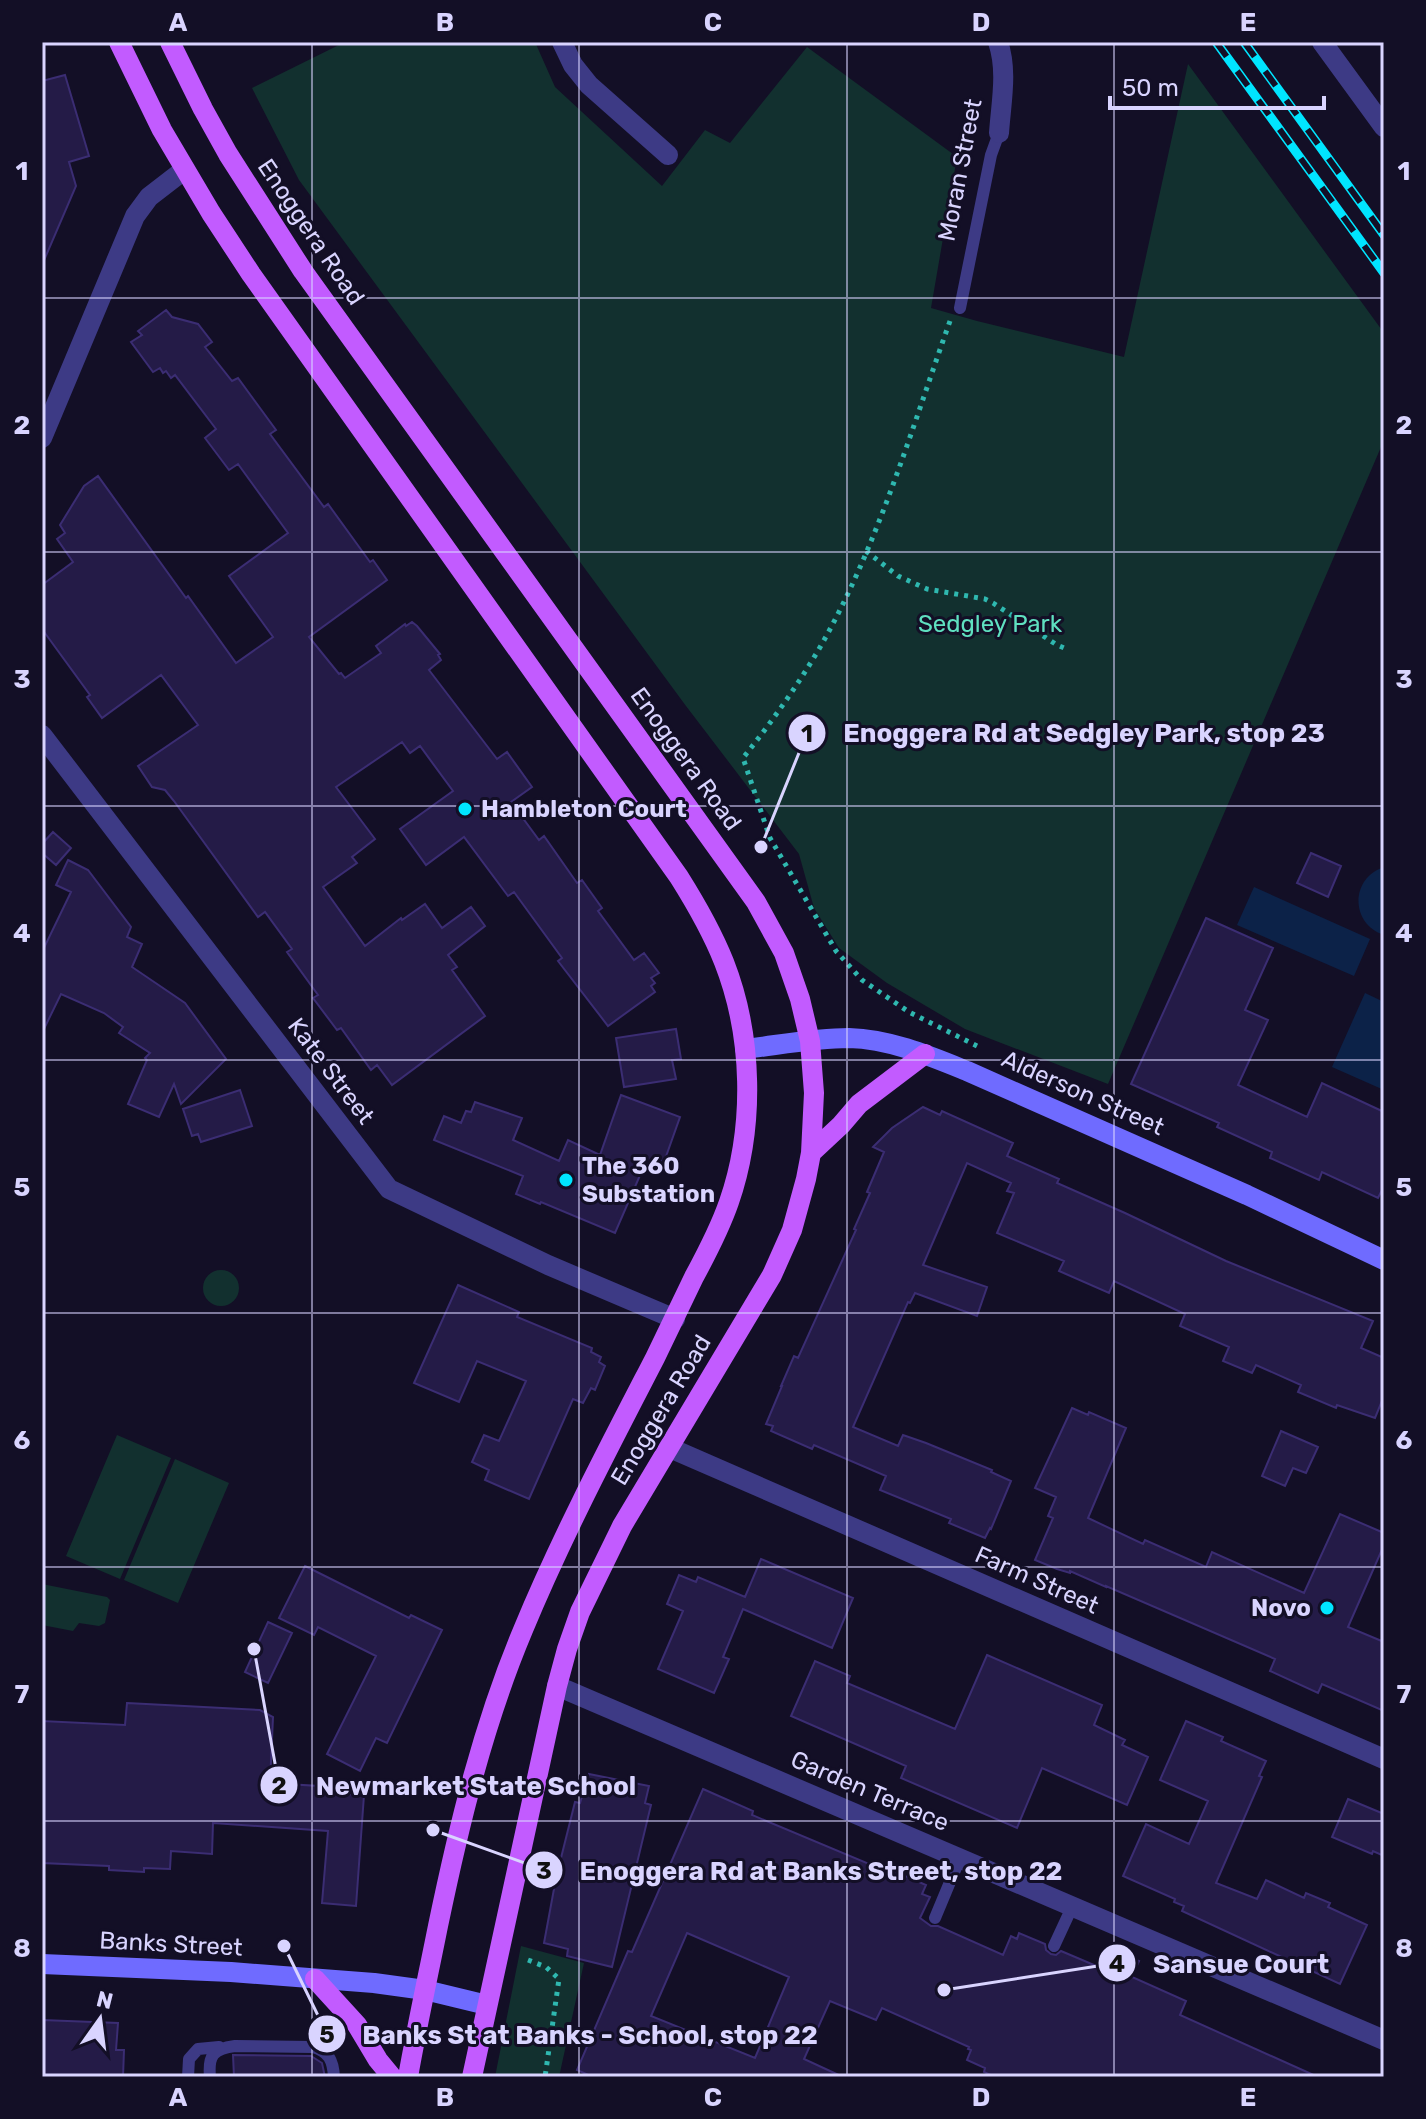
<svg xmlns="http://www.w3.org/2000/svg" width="1426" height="2119" font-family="Rubik,sans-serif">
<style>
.green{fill:#12302f}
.water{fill:#0c2248}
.building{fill:#241b47;stroke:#3b2d73;stroke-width:2;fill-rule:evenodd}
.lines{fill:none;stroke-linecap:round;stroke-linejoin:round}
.path{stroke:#2fb8b0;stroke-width:5;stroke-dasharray:4 6;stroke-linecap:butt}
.lane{stroke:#3d3a85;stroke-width:12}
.street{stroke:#3d3a85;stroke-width:20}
.secondary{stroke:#6f6bff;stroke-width:20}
.primary{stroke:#c25bff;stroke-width:20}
.rail-casing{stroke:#00e5ff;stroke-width:9}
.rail{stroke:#130f26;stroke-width:6;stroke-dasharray:18;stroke-linecap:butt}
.grid{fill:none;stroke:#d9d4ff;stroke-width:2;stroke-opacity:0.55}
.poi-dot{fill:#00e5ff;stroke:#130f26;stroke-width:3}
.labels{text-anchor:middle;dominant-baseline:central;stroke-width:6;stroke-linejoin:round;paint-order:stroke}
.street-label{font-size:24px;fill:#d9d4ff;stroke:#130f26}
.park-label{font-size:24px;fill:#5fe0c0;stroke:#130f26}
.poi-label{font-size:24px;font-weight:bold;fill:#d9d4ff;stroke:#130f26;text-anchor:start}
.leader{fill:none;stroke:#d9d4ff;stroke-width:3}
.callout-dot{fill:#d9d4ff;stroke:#130f26;stroke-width:3}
.mark-label{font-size:24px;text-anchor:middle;font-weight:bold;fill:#111}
.callout-label{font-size:26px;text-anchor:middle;font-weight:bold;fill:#d9d4ff;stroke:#130f26;stroke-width:6;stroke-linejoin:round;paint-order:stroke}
.neatline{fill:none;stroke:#d9d4ff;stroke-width:3}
.grid-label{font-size:26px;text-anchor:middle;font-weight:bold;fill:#d9d4ff}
</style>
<rect width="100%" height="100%" fill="#130f26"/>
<path class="green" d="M345,42H535L555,87L662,186L705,130L730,143L807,47L957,157L931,308L977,321L1124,357L1188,64L1384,333V440L1108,1084L965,1029L887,983L839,948L814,908L799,854L686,706L299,180L252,88Z
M203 1288a18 18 0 1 1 36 0a18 18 0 1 1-36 0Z
M117,1435L171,1458L120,1579L66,1556Z
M175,1459L229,1483L178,1603L124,1580Z
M42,1584L107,1597L110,1600L105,1623L99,1626L79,1623L73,1631L42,1625Z
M521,1946L584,1963L559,2077H495Z"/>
<path class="water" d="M1384,867V935C1350,924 1350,878 1384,867Z
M1254,887L1370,939L1354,976L1237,925Z
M1365,993L1384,1002V1090L1332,1067Z"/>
<path class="building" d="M65,75L89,156L69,162L76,186L42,265V81Z
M166,310L172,317L198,324L212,342L205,347L232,381L238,378L276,430L270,434L324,507L328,504L370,562L373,560L387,580L309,637L339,674L341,673L345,678L381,653L376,646L405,624L406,626L412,622L417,626L440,654L438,655L441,660L429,670L497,759L507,752L532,787L511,802L539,840L544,836L577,883L582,880L602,908L598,911L634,960L644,953L659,973L651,978L655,983L651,986L655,992L608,1026L558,961L562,958L514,892L508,896L464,837L426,865L400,829L453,791L420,746L410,753L402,742L336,787L375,839L352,857L357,863L323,887L365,946L401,918L402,920L425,904L442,928L471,907L485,926L448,955L457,967L452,970L485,1016L392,1085L377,1065L371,1070L341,1028L337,1030L313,998L318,995L287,952L292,949L265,912L258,917L174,801L165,790L152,787L138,766L198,725L161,675L102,718L87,697L90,695L42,629V585L73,562L57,539L65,533L60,525L84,486L98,476L186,598L188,596L236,663L273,637L229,576L288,533L238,464L229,470L205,438L216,429L175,375L171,378L166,371L163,373L160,368L153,372L131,342L142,335L138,331Z
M53,832L71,848L56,865L42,853V844Z
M1311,853L1341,866L1328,897L1297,883Z
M68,860L88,870L131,927L127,937L142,944L132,967L185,1003L226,1059L181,1104L174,1084L159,1117L128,1104L147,1060L145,1058L150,1053L119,1033L123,1027L104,1013L61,994L42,1033V952L71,892L56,885Z
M1206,918L1273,948L1245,1010L1268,1020L1238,1085L1307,1117L1322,1083L1384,1112V1186L1378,1198L1322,1172L1319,1180L1270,1158L1272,1152L1217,1127L1219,1123L1131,1084Z
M676,1029L681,1059L672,1060L676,1079L624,1087L616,1038Z
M240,1090L252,1126L201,1142L198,1134L192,1136L183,1109Z
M621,1095L680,1117L664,1162L656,1160L653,1169L644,1166L615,1233L541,1202L540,1204L516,1194L523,1176L434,1140L444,1116L461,1123L466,1111L471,1112L475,1102L522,1118L513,1140L559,1161L568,1140L600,1155Z
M923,1107L940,1115L942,1111L1013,1143L1007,1156L1059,1179L1057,1183L1125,1213L1226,1261L1373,1321L1361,1348L1384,1358V1396L1375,1418L1337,1405L1336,1408L1298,1392L1301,1385L1256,1365L1252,1373L1223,1361L1229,1347L1180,1326L1185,1314L1114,1281L1109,1293L1059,1271L1064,1261L997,1233L1014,1193L1007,1191L1011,1183L967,1163L923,1265L987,1287L977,1316L915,1293L910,1303L908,1302L853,1427L898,1446L903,1435L926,1443L992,1470L991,1472L1011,1481L991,1529L990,1528L985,1538L949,1523L951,1519L880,1490L886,1476L814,1445L812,1449L771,1431L773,1426L766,1424L782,1386H781L794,1356L798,1358L856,1230L854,1229L870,1193L867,1192L884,1152L873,1147L892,1128Z
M458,1285L519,1312L517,1317L592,1348L591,1352L601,1357L599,1362L605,1366L595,1390L591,1388L583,1403L573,1399L529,1499L485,1480L489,1470L472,1462L484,1435L499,1441L526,1381L477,1361L459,1402L414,1383Z
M1072,1408L1088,1415L1089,1412L1126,1428L1088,1518L1143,1544L1145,1540L1206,1567L1212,1552L1304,1593L1340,1514L1384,1533V1545L1348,1627L1384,1642V1711L1322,1684L1318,1693L1270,1671L1275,1659L1106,1586V1587L1070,1571V1573L1057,1569L1035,1560L1053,1518L1048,1516L1056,1497L1035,1488Z
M1281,1431L1318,1447L1306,1473L1293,1468L1285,1486L1262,1476Z
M761,1559L853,1598L832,1648L743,1609L723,1657L729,1659L714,1693L658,1669L683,1611L667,1604L679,1575L696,1582L698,1577L745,1597Z
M305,1566L409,1618L411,1615L442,1630L387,1743L376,1738L360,1771L327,1754L376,1656L318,1627L314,1635L279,1618Z
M268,1622L292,1633L268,1683L245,1672Z
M987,1655L1102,1705L1094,1725L1125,1740L1122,1745L1148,1757L1127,1805L1042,1768L1017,1828L901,1778L906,1766L791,1716L815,1661L850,1676L847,1683L955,1729Z
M127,1703L260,1710L273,1717L270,1783L352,1788L348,1794L364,1795L356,1906L322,1903L328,1831L213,1823L212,1854L171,1851L170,1869L144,1868V1872L109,1870V1866L42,1863V1721L125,1725Z
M1186,1721L1223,1737L1221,1741L1266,1761L1259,1776L1262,1777L1216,1883L1257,1899L1266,1880L1304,1898L1306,1893L1330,1903L1328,1907L1367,1925L1340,1984L1182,1911L1184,1906L1174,1902L1175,1899L1123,1876L1146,1824L1189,1844L1208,1801L1160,1780Z
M589,1774L649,1786L645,1803L651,1805L612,1967L567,1956L568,1949L544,1943L556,1878L575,1802L580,1803Z
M703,1789L753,1811L752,1815L888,1872L889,1869L926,1885L922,1894L930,1897L920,1918L931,1926H938L1003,1955L1011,1936L1017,1939L1019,1933L1045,1944L1046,1950L1051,1954L1056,1955L1061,1951L1108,1971L1116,1951L1139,1961L1132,1977L1186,2001L1180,2015L1318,2077H995L984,2072L985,2068L967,2060L971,2050L968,2049L969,2047L882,2008L876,2020L830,2001L804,2059L843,2077H593L577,2070L628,1951L632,1952ZM687,1933L789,1977L755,2058L651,2016Z
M1348,1799L1384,1814V1856L1373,1851L1372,1854L1332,1837Z
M42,2020L118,2023L116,2050H124L123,2077H42Z
M233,2055L311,2056L322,2063L325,2077H234Z"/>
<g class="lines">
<path class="path" d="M950,321C913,425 881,535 828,633C804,677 774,719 743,758L770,838L836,951L862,980L909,1012L977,1046
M866,551L898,576L927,589L985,599L993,603L1057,645L1069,650
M528,1960L546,1967L559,1979L545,2077"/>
<path class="lane" d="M960,308L991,155L999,133
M935,1918L960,1858
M1054,1946L1073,1905
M188,2077L189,2059L198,2049L219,2047
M210,2077C208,2055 213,2049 235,2046L313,2047C329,2052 333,2060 334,2077"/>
<path class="street" d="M562,42L573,65L589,85L668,155
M998,42C1008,71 1001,103 999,133
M1322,42L1384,127
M42,438L135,216L149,197L184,170
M42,735L389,1189L548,1265L675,1319
M670,1448L1384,1759
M557,1686L1384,2040"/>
<path class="secondary" d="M745,1049C779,1045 814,1038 849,1038C890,1039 930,1056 967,1071L1247,1195L1384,1260
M42,1964L231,1972L374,1983L425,1990L487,2005"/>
<path class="primary" d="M119,42L162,130L211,213L251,274L679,877C696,904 712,932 724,962C753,1036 755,1127 729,1202C720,1228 707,1253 694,1277C681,1304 668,1331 655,1358C609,1447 561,1538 523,1630C483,1725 459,1825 438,1926C428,1976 417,2026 408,2077
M170,42L203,109L228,154L303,271L756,902L784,953L800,999L810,1041L814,1093L811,1153L806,1179L792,1230L772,1275L622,1526L580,1612L567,1649L557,1686L472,2077
M811,1153L841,1125L859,1104L925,1054
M315,1979L357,2025L378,2060L392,2077"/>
<g class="rail-casing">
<path id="rail" d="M1216,42L1384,273
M1244,42L1384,235"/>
</g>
<use href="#rail" class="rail"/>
</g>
<path class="grid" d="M312,42V2077M579,42V2077M847,42V2077M1114,42V2077M42,298H1384M42,552H1384M42,806H1384M42,1060H1384M42,1313H1384M42,1567H1384M42,1821H1384"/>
<g class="poi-dot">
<circle cx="465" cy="809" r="8"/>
<circle cx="566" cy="1180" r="8"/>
<circle cx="1327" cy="1608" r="8"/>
</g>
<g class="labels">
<g class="street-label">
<text transform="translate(960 170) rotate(-79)">Moran Street</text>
<text transform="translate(311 232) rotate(56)">Enoggera Road</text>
<text transform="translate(686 759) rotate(54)">Enoggera Road</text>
<text transform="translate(331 1071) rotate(53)">Kate Street</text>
<text transform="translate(1083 1093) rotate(24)">Alderson Street</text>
<text transform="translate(661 1410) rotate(-59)">Enoggera Road</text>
<text transform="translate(1037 1580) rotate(24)">Farm Street</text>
<text transform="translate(870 1791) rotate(23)">Garden Terrace</text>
<text transform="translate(171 1944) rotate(3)">Banks Street</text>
</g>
<g class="park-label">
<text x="990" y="624">Sedgley Park</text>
</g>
<g class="poi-label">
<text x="481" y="809">Hambleton Court</text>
<text x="582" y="1166">The 360<tspan x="582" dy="28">Substation</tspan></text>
<text x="1311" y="1608" text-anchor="end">Novo</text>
</g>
</g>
<path class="leader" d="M761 847L807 733M254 1649L279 1785M433 1830L544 1870M944 1990L1117 1963M284 1946L327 2034"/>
<g class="callout-dot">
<circle cx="761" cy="847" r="8"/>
<circle cx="254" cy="1649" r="8"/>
<circle cx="433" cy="1830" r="8"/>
<circle cx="944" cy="1990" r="8"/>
<circle cx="284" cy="1946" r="8"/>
<circle cx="807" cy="733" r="20"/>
<circle cx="279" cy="1785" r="20"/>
<circle cx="544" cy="1870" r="20"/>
<circle cx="1117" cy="1963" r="20"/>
<circle cx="327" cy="2034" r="20"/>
</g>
<g class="mark-label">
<text x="807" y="742">1</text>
<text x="279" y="1794">2</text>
<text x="544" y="1879">3</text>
<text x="1117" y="1972">4</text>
<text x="327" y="2043">5</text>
</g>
<g class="callout-label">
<text x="1084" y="742">Enoggera Rd at Sedgley Park, stop 23</text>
<text x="476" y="1795">Newmarket State School</text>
<text x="821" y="1880">Enoggera Rd at Banks Street, stop 22</text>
<text x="1241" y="1973">Sansue Court</text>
<text x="590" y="2044">Banks St at Banks - School, stop 22</text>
</g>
<rect width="1426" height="2119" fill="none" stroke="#130f26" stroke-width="88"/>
<g transform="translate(100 2019) rotate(14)" stroke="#130f26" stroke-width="6" paint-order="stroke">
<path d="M0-6L14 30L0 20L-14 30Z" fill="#d9d4ff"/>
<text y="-12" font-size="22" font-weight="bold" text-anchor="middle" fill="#d9d4ff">N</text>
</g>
<path d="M1110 96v12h214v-12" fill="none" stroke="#d9d4ff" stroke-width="4"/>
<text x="1122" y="96" font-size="24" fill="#d9d4ff" stroke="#130f26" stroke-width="6" paint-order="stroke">50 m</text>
<rect x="44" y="44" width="1338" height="2031" class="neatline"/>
<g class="grid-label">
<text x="178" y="31">A</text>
<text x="445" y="31">B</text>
<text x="713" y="31">C</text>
<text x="981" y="31">D</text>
<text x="1248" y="31">E</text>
<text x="22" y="180">1</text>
<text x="1404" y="180">1</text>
<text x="22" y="434">2</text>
<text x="1404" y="434">2</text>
<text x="22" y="688">3</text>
<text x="1404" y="688">3</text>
<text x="22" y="942">4</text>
<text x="1404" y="942">4</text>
<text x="22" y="1196">5</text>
<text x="1404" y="1196">5</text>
<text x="22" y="1449">6</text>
<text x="1404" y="1449">6</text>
<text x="22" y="1703">7</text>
<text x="1404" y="1703">7</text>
<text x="22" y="1957">8</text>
<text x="1404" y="1957">8</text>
<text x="178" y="2106">A</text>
<text x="445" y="2106">B</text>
<text x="713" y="2106">C</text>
<text x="981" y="2106">D</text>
<text x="1248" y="2106">E</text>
</g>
</svg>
